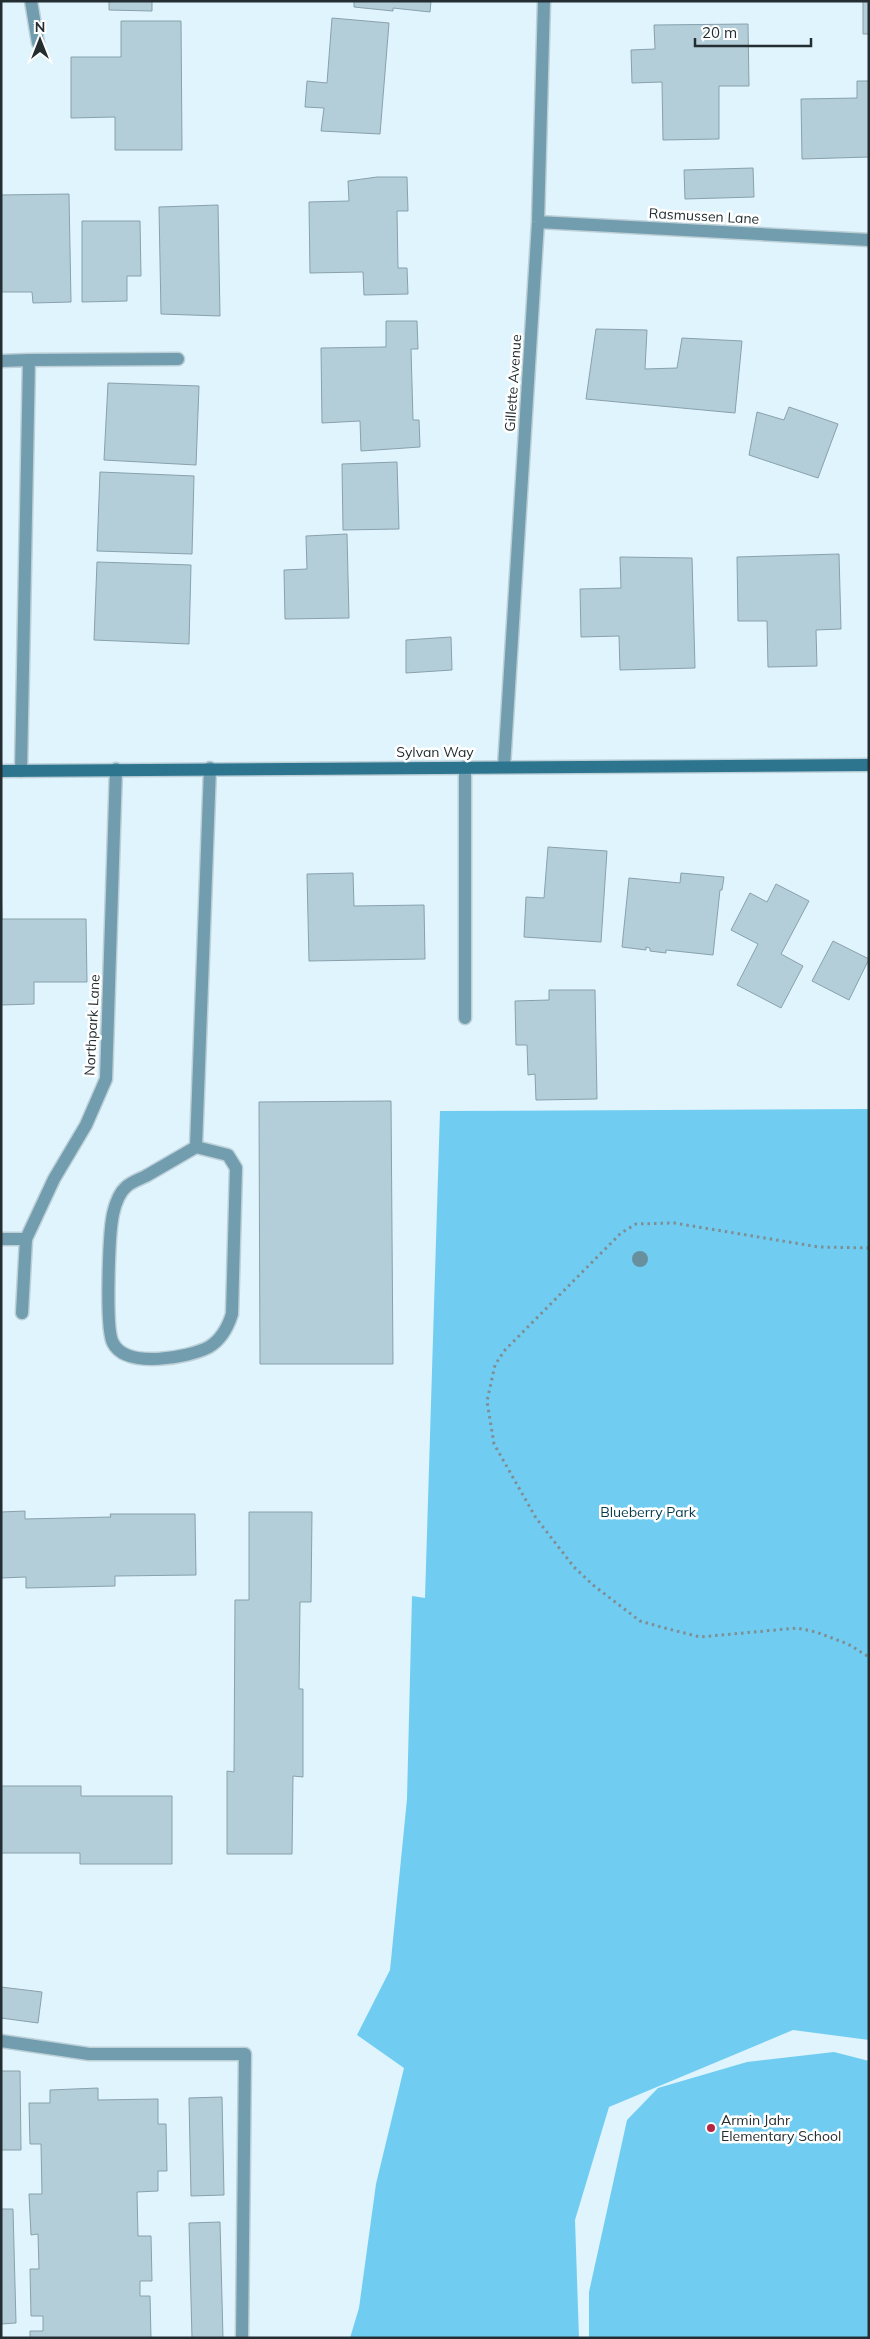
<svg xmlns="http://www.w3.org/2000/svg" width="870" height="2339" font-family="Mulish,sans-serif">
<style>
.green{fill:#70cdf1}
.building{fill:#b4ced9;stroke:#88a1ac}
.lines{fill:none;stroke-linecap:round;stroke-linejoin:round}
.service-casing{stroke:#bdd0d8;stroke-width:15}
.minor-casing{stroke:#bdd0d8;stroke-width:15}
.secondary-casing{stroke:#bdd0d8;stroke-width:15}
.path{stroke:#7f8e94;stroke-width:3;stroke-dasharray:2.5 4;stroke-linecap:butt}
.service{stroke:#729daf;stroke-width:12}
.minor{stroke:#729daf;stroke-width:12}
.secondary{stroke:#2d758f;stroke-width:12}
.tree{fill:#678f9c}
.poi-dot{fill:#b72544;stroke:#fff;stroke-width:2}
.labels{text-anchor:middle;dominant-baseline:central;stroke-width:5;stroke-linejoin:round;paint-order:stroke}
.street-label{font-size:14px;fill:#242e32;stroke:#fff}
.park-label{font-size:14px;fill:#053c4d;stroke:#fff}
.poi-label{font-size:14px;fill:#242e32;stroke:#fff;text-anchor:start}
</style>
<rect width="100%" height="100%" fill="#dff4fd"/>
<path class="green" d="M869,1109V2040L793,2030L609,2107L575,2220L579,2338H350L359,2308L376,2184L404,2068L357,2035L390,1970L407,1799L412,1596L425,1598L440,1111Z
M834,2052L869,2061V2338H589V2292L627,2120L658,2088L747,2062Z"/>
<path class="building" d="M109,1H152V11L109,10Z
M354,1H431L430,12L393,8V11L354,7Z
M863,1H869V34H863Z
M332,18L389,23L380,134L321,131L324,108L305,107L307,81L327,83Z
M121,21H181L182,150H115V117L71,118V57H121Z
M748,24L749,86H719V139L663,140L662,82L632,83L631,50L655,49L654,25Z
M857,81H869V157L802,159L801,99L857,98Z
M753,168L754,197L685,199L684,170Z
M377,177H407L408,211H397L398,268H407L408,294L364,295L363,272L310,273L309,202L349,201L348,181Z
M69,194L71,302L33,303L32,292H1V195Z
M218,205L220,316L161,314L159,207Z
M82,221H140L141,276H127V301L82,302Z
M386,321H417L418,349H411L413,420H419L420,447L361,451L360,421L322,423L321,348L386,347Z
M596,329L647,330L645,369L677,368L682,338L742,341L735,413L586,399Z
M108,383L199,386L196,465L104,460Z
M789,407L838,424L818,478L749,455L757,412L784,420Z
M397,462L399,529L343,530L342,464Z
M100,472L194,476L192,554L97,551Z
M347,534L349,618L285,619L284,570L307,569L306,536Z
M839,554L841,629L816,630L817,666L768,667L767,621H738L737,557Z
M620,557L692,558L695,668L620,670L619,636L581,637L580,589L621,588Z
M97,562L191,565L189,644L94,640Z
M451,637L452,670L406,673V640Z
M548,847L607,851L601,942L524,937L526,897L544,898Z
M353,873L354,906L424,905L425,959L309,961L307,874Z
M681,873L724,877L722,890H720L713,955L666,950V953L650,951V948L646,947V950L622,947L629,878L680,883Z
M1,876L2,919H86L87,982H34V1004L1,1005Z
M776,884L809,901L781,954L803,966L781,1008L737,985L758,944L731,930L750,893L767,902Z
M833,941L869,959L849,1000L812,981Z
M549,990H595L597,1099L536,1100L535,1074L528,1075L527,1045H516L515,1001L549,1000Z
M391,1101L393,1364H260L259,1102Z
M25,1511V1519L111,1517L110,1514H195L196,1575L115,1576V1586L26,1588V1577L1,1578V1512Z
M249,1512H312L311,1602H300L299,1689H303V1777L293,1776L292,1854H227V1771L234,1772L235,1600H249Z
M1,1786H81V1796H172V1864H80V1853H1Z
M1,1987L42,1992L38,2023L1,2018Z
M1,2071H20L21,2150H1Z
M98,2088V2100L158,2099V2124H166L167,2171H158V2191L137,2192L138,2236H151L152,2281H140V2296H150L151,2338H30V2331H43V2316H31L30,2269H39L38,2234L31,2235L29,2194H42L41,2144H30L29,2103H50V2090Z
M222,2097L224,2195L191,2196L189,2098Z
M1,2209H13L16,2323L1,2324Z
M220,2222L223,2338H192L189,2223Z"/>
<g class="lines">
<g class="service-casing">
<path id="service" d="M465,767V1018
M196,1147L228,1155L236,1168L232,1314C228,1327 222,1339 209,1347C188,1358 126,1369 113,1343C105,1329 109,1233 113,1214C115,1205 119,1193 126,1187C131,1182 140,1179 146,1176C163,1166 179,1157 196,1147L210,768
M22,1313L26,1239
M1,2041L89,2054H245L242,2338"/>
</g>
<g class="minor-casing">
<path id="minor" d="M31,1L38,43
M538,222L869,240
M29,360L178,359
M1,361L29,360L21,771
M504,767L538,222L544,1
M1,1239H26L54,1179L86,1125L106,1079L116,769"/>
</g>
<g class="secondary-casing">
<path id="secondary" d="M1,771L869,765"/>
</g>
<path class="path" d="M869,1248L819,1247L674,1223L636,1224L621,1233L504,1351L495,1365L487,1401L494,1444L536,1518L574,1567L593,1585L640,1621L661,1627L700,1637L797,1628L816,1632L848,1644L869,1657"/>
<use href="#service" class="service"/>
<use href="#minor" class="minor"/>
<use href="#secondary" class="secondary"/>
</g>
<circle class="tree" cx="640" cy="1259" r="8"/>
<circle class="poi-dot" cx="711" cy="2128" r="5"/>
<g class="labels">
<g class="street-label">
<text transform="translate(704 216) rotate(3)">Rasmussen Lane</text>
<text transform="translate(513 383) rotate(-86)">Gillette Avenue</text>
<text x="435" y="752">Sylvan Way</text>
<text transform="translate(92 1025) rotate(-87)">Northpark Lane</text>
</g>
<g class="park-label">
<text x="648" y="1512">Blueberry Park</text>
</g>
<g class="poi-label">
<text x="721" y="2120">Armin Jahr<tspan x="721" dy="16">Elementary School</tspan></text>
</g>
</g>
<rect width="870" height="2339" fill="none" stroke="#242e32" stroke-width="5"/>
<g transform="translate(40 40)" stroke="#ffffff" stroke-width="4" paint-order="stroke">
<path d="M0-4L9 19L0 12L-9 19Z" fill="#242e32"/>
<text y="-8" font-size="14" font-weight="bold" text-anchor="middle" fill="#242e32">N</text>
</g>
<path d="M695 38v8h116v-8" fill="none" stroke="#242e32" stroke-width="2.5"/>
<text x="702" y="38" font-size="15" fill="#242e32" stroke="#ffffff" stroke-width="4" paint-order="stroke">20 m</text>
</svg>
